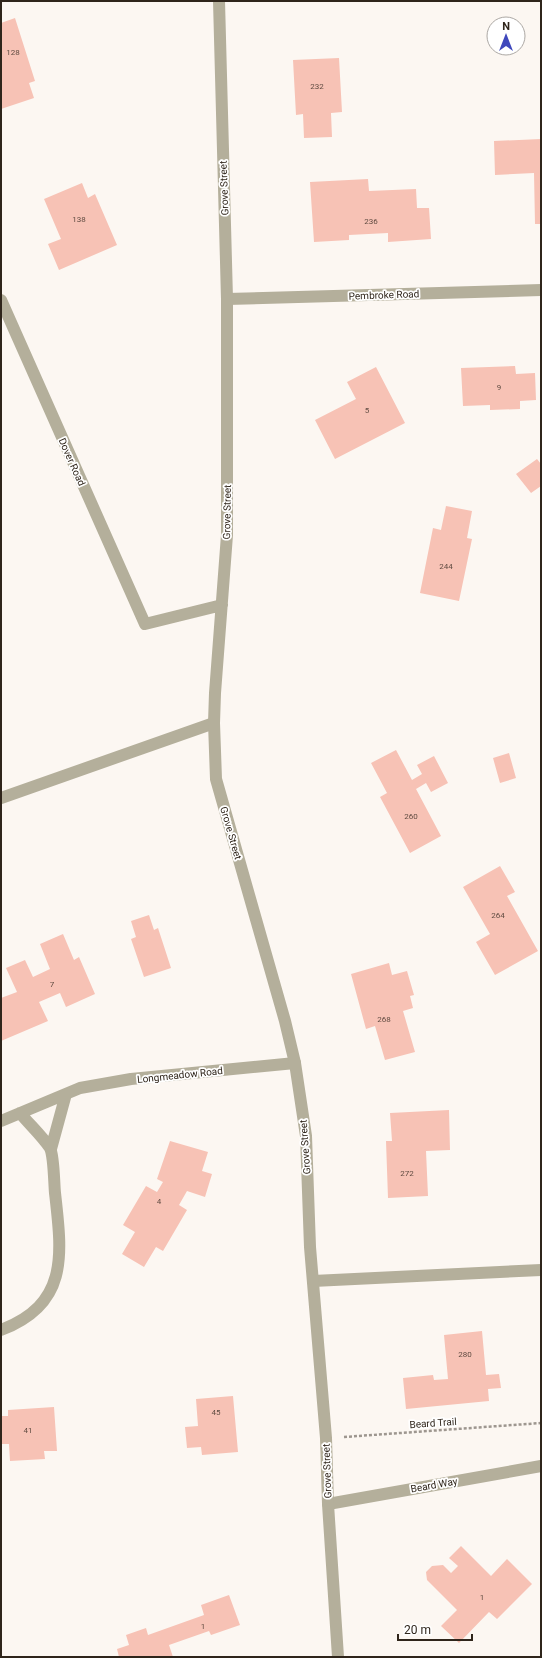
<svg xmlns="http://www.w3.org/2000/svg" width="542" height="1658" font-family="Roboto,sans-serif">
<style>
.building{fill:#f7c2b5}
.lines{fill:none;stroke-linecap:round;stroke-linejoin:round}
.path{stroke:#9d968f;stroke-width:2.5;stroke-dasharray:3 2;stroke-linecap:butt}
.service{stroke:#b4af9b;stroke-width:12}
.minor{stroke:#b4af9b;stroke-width:12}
.tertiary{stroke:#b4af9b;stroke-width:12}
.labels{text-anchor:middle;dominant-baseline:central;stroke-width:3.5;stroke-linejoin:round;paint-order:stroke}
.number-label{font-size:8px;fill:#614c42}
.street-label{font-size:10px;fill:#2f251b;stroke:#fff}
</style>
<rect width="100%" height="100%" fill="#fcf7f2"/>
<path class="building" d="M15,18L35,81L29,83L34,98L1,109V23Z
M339,58L342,112L331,113L332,137L304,138L303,114L296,115L293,60Z
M541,139V224H535L534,173L495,175L494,141Z
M368,179L369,191L416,189L417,208H429L431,239L388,242V233L349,235V240L314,242L310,182Z
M82,183L88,198L95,194L117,245L59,270L48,244L61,239L44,199Z
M515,366L516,374L535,373L536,400L520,401V409L490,410V405L463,406L461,368Z
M376,367L405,423L335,459L315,420L356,399L347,382Z
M537,459L541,464V486L531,493L516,474Z
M446,506L472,511L467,538L472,539L459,601L420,593L433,528L441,530Z
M396,750L412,780L422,774L417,765L434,756L448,783L431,792L426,783L416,789L441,836L410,853L380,797L387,793L371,763Z
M509,753L516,778L500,783L493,758Z
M500,866L515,892L507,896L538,951L495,975L476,942L490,934L463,887Z
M149,915L154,930L158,928L171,968L144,977L131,939L136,937L131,921Z
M63,934L74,960L79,957L95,994L66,1007L60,993L39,1002L48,1021L1,1041V998L17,992L6,968L25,960L33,977L50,969L40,944Z
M389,963L392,975L407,971L414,995L410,996L413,1008L403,1011L415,1052L385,1060L375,1026L366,1029L351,974Z
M449,1110L450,1150L426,1151L428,1196L388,1198L386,1141H392L390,1113Z
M170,1141L208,1152L202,1171L212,1174L205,1197L187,1191L179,1205L187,1210L163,1251L156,1247L144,1267L122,1254L135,1232L123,1225L146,1186L157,1192L163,1182L157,1179Z
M482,1331L486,1375L499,1374L501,1388L488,1389L489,1401L406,1409L403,1378L433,1375L434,1380L448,1379L444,1335Z
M233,1396L238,1452L202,1455L201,1447L187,1448L185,1427L198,1426L196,1399Z
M54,1407L57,1451H44L45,1459L10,1461L9,1444H1V1416H8V1410Z
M461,1546L491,1576L507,1559L532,1584L497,1619L489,1612L459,1643L441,1626L457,1610L427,1580L426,1572L432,1566L443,1565L451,1573L458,1566L449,1558Z
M229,1595L240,1625L211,1635L209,1631L169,1645L173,1657H119L117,1649L129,1645L126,1635L146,1628L148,1635L204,1615L201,1605Z"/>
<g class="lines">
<path class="path" d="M344,1437L541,1423"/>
<path class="service" d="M1,798L214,723
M313,1281L541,1270"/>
<path class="minor" d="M227,299L541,290
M1,1121L80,1088L131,1079L295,1063
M51,1149L66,1094
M1,1330C69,1304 62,1255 55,1193C54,1183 54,1156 50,1148C42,1136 29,1124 20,1113
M328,1504L541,1466"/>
<path class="tertiary" d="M219,1L227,299V535L215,693L214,723L216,779L285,1021L295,1063L306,1136L310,1247L326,1438L328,1504L338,1657
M1,300L145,624L222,605"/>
</g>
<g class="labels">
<g class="number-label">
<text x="13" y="52">128</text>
<text x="317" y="86">232</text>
<text x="79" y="219">138</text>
<text x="371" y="221">236</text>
<text x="499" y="387">9</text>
<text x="367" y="410">5</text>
<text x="446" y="566">244</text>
<text x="411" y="816">260</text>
<text x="498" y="915">264</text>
<text x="52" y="984">7</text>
<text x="384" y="1019">268</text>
<text x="407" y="1173">272</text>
<text x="159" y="1201">4</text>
<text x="465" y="1354">280</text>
<text x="216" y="1412">45</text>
<text x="28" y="1430">41</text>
<text x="482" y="1597">1</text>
<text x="203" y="1626">1</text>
</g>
<g class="street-label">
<text transform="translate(224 188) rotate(-92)">Grove Street</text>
<text transform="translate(384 295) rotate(-2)">Pembroke Road</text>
<text transform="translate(72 462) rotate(66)">Dover Road</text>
<text transform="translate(227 512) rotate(-89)">Grove Street</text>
<text transform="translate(231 833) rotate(74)">Grove Street</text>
<text transform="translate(180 1075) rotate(-6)">Longmeadow Road</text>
<text transform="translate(305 1147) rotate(-94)">Grove Street</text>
<text transform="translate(433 1423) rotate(-4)">Beard Trail</text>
<text transform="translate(327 1471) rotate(-92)">Grove Street</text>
<text transform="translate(434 1485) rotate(-10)">Beard Way</text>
</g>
</g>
<rect width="542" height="1658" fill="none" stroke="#2f251b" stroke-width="4"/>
<g transform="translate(506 36)"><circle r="19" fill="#ffffff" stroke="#aca8a4"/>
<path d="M0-3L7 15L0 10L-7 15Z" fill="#3f48bc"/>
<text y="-6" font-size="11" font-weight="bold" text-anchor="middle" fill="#2f251b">N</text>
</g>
<path d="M398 1634v6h74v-6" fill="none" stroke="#2f251b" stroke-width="2"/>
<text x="404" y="1634" font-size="12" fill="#2f251b" stroke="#ffffff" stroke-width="3" paint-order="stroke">20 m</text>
</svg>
